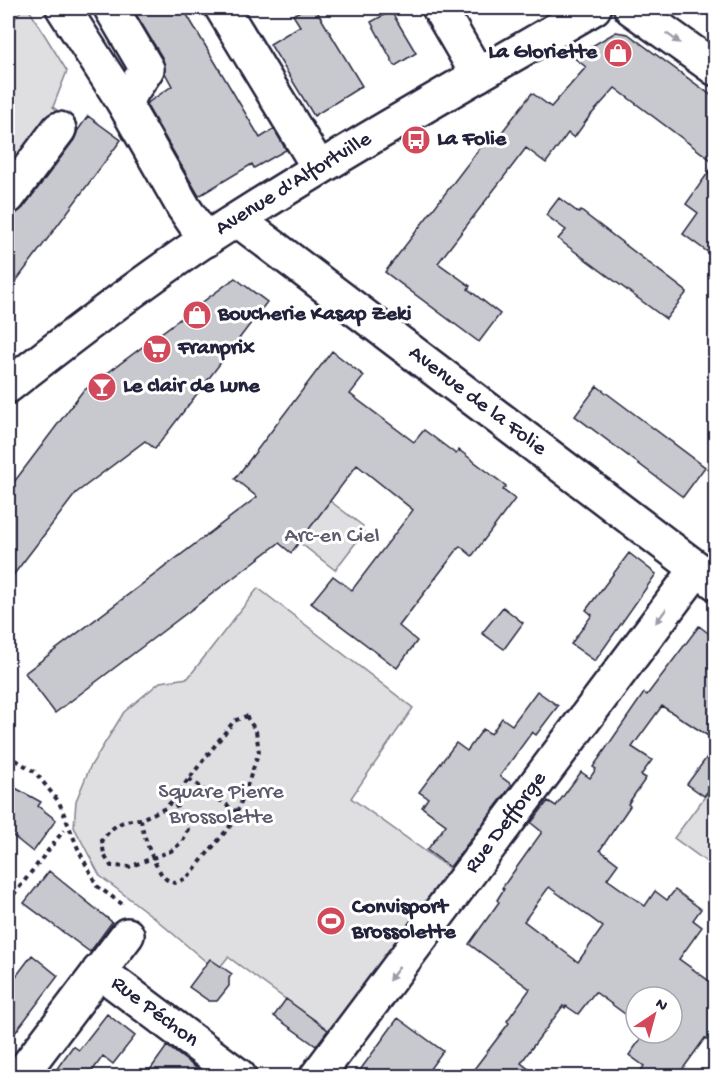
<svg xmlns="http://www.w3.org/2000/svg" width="723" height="1084" font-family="'Gochi Hand',sans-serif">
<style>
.green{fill:#dfdfe2;stroke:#80808e;stroke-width:1.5}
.building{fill:#c8c8cf;stroke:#22223b;stroke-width:1.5;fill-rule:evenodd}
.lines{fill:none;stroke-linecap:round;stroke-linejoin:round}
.minor-casing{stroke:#22223b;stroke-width:38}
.major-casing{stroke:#22223b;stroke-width:38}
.path{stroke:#22223b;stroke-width:4;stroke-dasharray:4.5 4.5;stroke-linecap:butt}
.minor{stroke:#fff;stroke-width:33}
.major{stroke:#fff;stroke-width:33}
.oneway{fill:#9c9ca7}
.labels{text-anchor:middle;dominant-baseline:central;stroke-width:6;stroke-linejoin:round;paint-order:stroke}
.poi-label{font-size:22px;font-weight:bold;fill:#22223b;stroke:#fff;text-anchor:start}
.street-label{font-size:22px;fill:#22223b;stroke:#fff}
.park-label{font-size:22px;fill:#5b5b6d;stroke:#fff}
</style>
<rect width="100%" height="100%" fill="#fff"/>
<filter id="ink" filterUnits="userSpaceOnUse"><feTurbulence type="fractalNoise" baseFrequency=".0167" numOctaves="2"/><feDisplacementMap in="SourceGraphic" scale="12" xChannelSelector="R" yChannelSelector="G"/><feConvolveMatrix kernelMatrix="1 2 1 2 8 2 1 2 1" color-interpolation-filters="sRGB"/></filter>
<g filter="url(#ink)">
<path class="green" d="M23,8H28L67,71L53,107L58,111L8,179V28Z
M330,501L363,526L361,528L364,532L335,570L299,542Z
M258,588L413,708L351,798L450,869L329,1031L228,957L217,971L152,916L100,876L74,827L76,801L90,767L124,712L160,682L188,678Z
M715,783V868L674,838Z"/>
<path class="building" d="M132,8H183L260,138L274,129L286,150L254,168L252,164L199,196L146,104L172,86L165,73L163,59Z
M305,8H315L362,86L314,116L270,44L300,26L293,15Z
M391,11L416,53L395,66L371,22Z
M616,32L628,34L716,99V258L683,234L698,213L686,204L715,163L615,88L589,117L574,138L568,133L546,163L526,148L438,263L470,286L468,289L500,314L479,342L385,272L486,140L492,145L532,93L551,107L586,67L573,57Z
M88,116L121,140L8,292V224L15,214L23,208L74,140L78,130Z
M559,198L579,213L581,211L687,292L666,319L558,239L566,230L546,215Z
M235,278L267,302L155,449L145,441L76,493L8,582V490L82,392Z
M332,351L364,376L350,394L414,442L424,430L456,454L459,450L506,486L503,490L515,499L472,556L460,546L399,626L417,641L397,668L311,603L333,576L352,590L413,510L357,465L291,553L279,543L55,713L25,673L257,497L235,479Z
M597,386L705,467L683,497L575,416Z
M629,553L656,574L595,661L571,644L592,615L586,610Z
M503,607L523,623L504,649L482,633Z
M699,626L716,639V741L662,706L632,747L652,760L641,775L646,778L628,804L630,806L600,850L618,864L607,879L645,906L655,891L667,900L675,890L701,909L693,920L702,927L679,959L716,986V1028L707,1040L705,1038L677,1077H637L644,1066L629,1055L645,1033H672V997H636V1022L595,992L578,1014L566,1006L565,1008L563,1006L528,1053L521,1063L539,1077H468L509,1023L507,1021L530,989L469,944L499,902L497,900L504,889L502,888L542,832L531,823L548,801L556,806L581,772L590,778L596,769L593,767L644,693L647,695ZM549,887L603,927L578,962L524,921Z
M537,691L558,706L536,735L532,732L500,776L512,785L450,867L427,850L446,825L422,807L428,798L419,792L456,743L467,751L483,729L491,734L502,718L512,725Z
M716,745V781L704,796L687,784Z
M8,784L41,802L38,806L56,820L33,852L8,832Z
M49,871L112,922L90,952L24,903Z
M32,955L58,976L8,1042V987Z
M210,959L232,974L229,978V986L217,1001H209L189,987Z
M286,999L328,1030L316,1046L274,1016Z
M107,1014L135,1036L113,1064L103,1056L88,1077H51L73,1046L79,1050Z
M398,1018L443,1051L424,1077H355Z
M167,1046L208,1077H145Z"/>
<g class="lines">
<g class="minor-casing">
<g id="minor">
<path d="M63,8L124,103L184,208L206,240"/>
<path d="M111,8L147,69L124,103"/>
<path d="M222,8L319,168"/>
<path d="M439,8L478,75"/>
<path d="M631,8L716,69"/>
<path d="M8,197L59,129"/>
<path id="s1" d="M238,220L716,583"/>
<path id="s2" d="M99,971L239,1076"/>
<path d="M20,1076L127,935"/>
<path id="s3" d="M317,1076L697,569"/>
</g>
</g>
<g class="major-casing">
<g id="major">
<path id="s4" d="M8,386C73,335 139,284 208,238C334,156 465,83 594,8"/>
</g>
</g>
<path class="path" d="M246,716L256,731L259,752L241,803L231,825L187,878L175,883C172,882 169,881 166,879C155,870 142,833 141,819L166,808L234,721Z
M8,755L35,772L59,802L79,851L97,886L122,904
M189,779L237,812
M141,819C121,820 114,825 102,840L104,855L111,866L129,867L171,851L183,841L188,829L173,800
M8,850L12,844
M8,902L64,830"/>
<use href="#minor" class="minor"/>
<use href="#major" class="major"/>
</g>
<defs><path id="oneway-solid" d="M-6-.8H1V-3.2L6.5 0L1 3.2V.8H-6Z" transform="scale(1.5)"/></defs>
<g class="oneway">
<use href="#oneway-solid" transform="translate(673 38) rotate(36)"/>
<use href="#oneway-solid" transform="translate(661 616) rotate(127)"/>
<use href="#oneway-solid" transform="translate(394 974) rotate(127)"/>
</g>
</g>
<defs>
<g id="shop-disc" transform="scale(1.5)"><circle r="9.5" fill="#d1495b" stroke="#fff"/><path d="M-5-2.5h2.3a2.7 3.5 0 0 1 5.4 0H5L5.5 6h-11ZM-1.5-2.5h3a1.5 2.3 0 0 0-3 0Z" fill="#fff"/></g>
<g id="bus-disc" transform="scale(1.5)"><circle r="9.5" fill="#d1495b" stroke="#fff"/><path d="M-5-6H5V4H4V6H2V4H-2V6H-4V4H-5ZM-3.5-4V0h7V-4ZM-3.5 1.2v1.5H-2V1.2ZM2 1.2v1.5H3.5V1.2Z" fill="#fff"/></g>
<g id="supermarket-disc" transform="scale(1.5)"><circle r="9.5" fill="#d1495b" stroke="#fff"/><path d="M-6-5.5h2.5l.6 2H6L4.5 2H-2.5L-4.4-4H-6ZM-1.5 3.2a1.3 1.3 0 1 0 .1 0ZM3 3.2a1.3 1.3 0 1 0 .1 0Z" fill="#fff"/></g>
<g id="bar-disc" transform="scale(1.5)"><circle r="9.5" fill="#d1495b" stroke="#fff"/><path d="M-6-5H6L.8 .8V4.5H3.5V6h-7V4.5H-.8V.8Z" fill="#fff"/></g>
<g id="stadium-disc" transform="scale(1.5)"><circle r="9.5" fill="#d1495b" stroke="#fff"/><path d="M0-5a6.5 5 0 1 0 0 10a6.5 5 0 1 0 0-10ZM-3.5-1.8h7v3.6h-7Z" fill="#fff"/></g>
</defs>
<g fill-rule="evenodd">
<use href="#shop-disc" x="618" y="53"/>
<use href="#bus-disc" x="416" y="140"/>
<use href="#shop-disc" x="197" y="315"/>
<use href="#supermarket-disc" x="157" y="349"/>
<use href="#bar-disc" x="102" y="387"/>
<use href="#stadium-disc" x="331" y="921"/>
</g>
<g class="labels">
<g class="poi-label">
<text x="597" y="53" text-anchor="end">La Gloriette</text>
<text x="437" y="140">La Folie</text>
<text x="218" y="315">Boucherie Kasap Zeki</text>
<text x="178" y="349">Franprix</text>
<text x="123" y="387">Le clair de Lune</text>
<text x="352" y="908">Convisport<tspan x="352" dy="25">Brossolette</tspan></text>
</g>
<g class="street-label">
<text stroke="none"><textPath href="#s4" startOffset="350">Avenue d'Alfortville</textPath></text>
<text stroke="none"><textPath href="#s1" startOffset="300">Avenue de la Folie</textPath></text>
<text stroke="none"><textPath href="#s3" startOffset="316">Rue Defforge</textPath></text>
<text stroke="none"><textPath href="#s2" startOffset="69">Rue Péchon</textPath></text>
</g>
<g class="park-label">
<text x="332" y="537">Arc-en Ciel</text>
<text x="221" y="793">Square Pierre<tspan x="221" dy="25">Brossolette</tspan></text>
</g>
</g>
<rect width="723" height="1084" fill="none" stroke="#fff" stroke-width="30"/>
<rect x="15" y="15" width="693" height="1054" fill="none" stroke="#22223b" stroke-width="2" filter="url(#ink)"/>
<g transform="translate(654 1015) rotate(36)"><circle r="28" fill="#ffffff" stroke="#a7a7b1" stroke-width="1.5"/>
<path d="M0-4.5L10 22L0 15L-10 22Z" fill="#d1495b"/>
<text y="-9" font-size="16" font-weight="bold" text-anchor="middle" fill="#22223b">N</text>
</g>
</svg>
